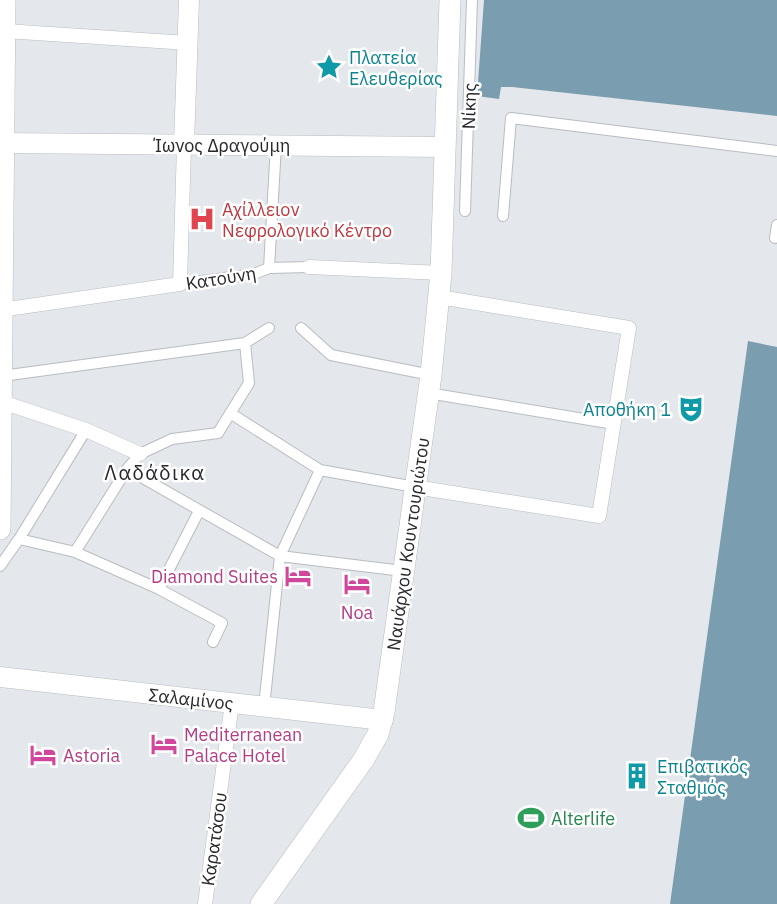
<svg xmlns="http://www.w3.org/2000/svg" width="777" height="904" font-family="'IBM Plex Sans',sans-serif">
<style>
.water{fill:#7a9daf}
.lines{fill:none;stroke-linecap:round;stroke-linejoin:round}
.pedestrian-casing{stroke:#b9bcc0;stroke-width:12}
.minor-casing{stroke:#b9bcc0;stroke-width:15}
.secondary-casing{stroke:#b9bcc0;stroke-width:21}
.primary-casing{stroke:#b9bcc0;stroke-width:22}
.pedestrian{stroke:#fff;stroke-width:10}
.minor{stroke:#fff;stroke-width:14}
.secondary{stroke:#fff;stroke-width:20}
.primary{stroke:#fff;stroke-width:21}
.labels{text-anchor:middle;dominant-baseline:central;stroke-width:5;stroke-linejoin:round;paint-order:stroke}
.culture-label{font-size:18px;fill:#0d838f;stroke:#fff;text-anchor:start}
.street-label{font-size:18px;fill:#262729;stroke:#fff}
.health-label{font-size:18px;fill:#be3a42;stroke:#fff;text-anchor:start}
.hotel-label{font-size:18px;fill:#b23c85;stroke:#fff;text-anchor:start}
.leisure-label{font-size:18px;fill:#27864d;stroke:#fff;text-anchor:start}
.neighbourhood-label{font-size:20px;letter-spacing:1.5px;fill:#262729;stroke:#fff}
</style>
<rect width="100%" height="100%" fill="#e4e7eb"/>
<path class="water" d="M484,0H777V116L512,87H501L499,99L477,96Z
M748,341L777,347V904H670Z"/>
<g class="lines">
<g class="pedestrian-casing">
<path id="pedestrian" d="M465,211L472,0
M503,216L511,118L777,151
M775,238L777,225
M269,268L276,145
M180,284L254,274L269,268L309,267
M301,328L331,355L431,375
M2,376L245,343L269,328
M428,393L614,424
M230,413L320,470L415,487
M127,469L280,556L403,571
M19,539L75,552L159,589L222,623L213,642
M75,552L127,469L140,454L172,439L218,433L249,383L245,343
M0,566L19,539L86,430
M159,589L199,511
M264,707L280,556L320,470"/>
</g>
<g class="minor-casing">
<path id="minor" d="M5,31L188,43
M309,267L441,273
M0,310L180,284L184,145
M2,402L86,430L140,454
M415,487L599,516L629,328L439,297
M205,904L232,703"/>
</g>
<g class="secondary-casing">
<path id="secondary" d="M0,143L445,147
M184,145L189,0
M0,677L383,720"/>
</g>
<g class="primary-casing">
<path id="primary" d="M0,529L5,0
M261,904L364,759L378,734L384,712L431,375L441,273L450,0"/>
</g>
<use href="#pedestrian" class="pedestrian"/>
<use href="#minor" class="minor"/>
<use href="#secondary" class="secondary"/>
<use href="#primary" class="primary"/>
</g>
<defs>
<g id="sight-bare" transform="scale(2.07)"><path d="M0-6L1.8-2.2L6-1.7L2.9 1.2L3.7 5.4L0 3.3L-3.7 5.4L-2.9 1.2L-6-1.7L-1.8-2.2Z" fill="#0f9aa8" stroke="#fff" stroke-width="2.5" paint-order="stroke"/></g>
<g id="hospital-bare" transform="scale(2.07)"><path d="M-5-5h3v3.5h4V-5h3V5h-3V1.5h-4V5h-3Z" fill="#e0444e" stroke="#fff" stroke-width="2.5" paint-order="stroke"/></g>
<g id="theatre-bare" transform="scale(2.07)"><path d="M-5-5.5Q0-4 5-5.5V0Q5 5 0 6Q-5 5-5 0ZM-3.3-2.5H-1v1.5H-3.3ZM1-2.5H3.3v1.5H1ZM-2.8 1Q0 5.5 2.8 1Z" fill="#0f9aa8" stroke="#fff" stroke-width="2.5" paint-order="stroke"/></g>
<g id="hotel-bare" transform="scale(2.07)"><path d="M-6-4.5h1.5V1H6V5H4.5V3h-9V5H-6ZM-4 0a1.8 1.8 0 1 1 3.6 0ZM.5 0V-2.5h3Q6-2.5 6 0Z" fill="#d1479c" stroke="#fff" stroke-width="2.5" paint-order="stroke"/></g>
<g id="building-bare" transform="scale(2.07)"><path d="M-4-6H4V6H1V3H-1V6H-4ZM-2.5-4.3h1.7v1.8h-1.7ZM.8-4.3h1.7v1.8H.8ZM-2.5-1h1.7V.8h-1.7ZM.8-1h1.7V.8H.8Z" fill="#0f9aa8" stroke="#fff" stroke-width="2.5" paint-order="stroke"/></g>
<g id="stadium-bare" transform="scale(2.07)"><path d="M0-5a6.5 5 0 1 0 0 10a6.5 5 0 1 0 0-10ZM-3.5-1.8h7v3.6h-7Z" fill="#2e9e5b" stroke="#fff" stroke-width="2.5" paint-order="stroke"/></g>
</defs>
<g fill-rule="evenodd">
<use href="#sight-bare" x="329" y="67"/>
<use href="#hospital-bare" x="202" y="219"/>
<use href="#theatre-bare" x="691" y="409"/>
<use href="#hotel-bare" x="298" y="576"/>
<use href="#hotel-bare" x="357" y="584"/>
<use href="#hotel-bare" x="164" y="744"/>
<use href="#hotel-bare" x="43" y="755"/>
<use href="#building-bare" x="637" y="776"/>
<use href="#stadium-bare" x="531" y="818"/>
</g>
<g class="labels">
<g class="culture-label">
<text x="349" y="57">Πλατεία<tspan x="349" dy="21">Ελευθερίας</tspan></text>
<text x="671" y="409" text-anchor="end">Αποθήκη 1</text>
<text x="657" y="766">Επιβατικός<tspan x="657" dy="21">Σταθμός</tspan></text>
</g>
<g class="street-label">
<text transform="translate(469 106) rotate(-88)">Νίκης</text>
<text x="222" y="145">Ίωνος Δραγούμη</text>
<text transform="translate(221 278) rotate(-9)">Κατούνη</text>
<text transform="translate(408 544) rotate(-82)">Ναυάρχου Κουντουριώτου</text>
<text transform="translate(191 699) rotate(6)">Σαλαμίνος</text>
<text transform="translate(214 839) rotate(-82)">Καρατάσου</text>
</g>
<g class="health-label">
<text x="222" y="209">Αχίλλειον<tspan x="222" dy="21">Νεφρολογικό Κέντρο</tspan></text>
</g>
<g class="hotel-label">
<text x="278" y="576" text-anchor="end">Diamond Suites</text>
<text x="357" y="612" text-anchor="middle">Noa</text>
<text x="184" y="734">Mediterranean<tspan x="184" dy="21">Palace Hotel</tspan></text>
<text x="63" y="755">Astoria</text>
</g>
<g class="leisure-label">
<text x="551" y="818">Alterlife</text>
</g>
<g class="neighbourhood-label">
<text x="155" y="472">Λαδάδικα</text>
</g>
</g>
</svg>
